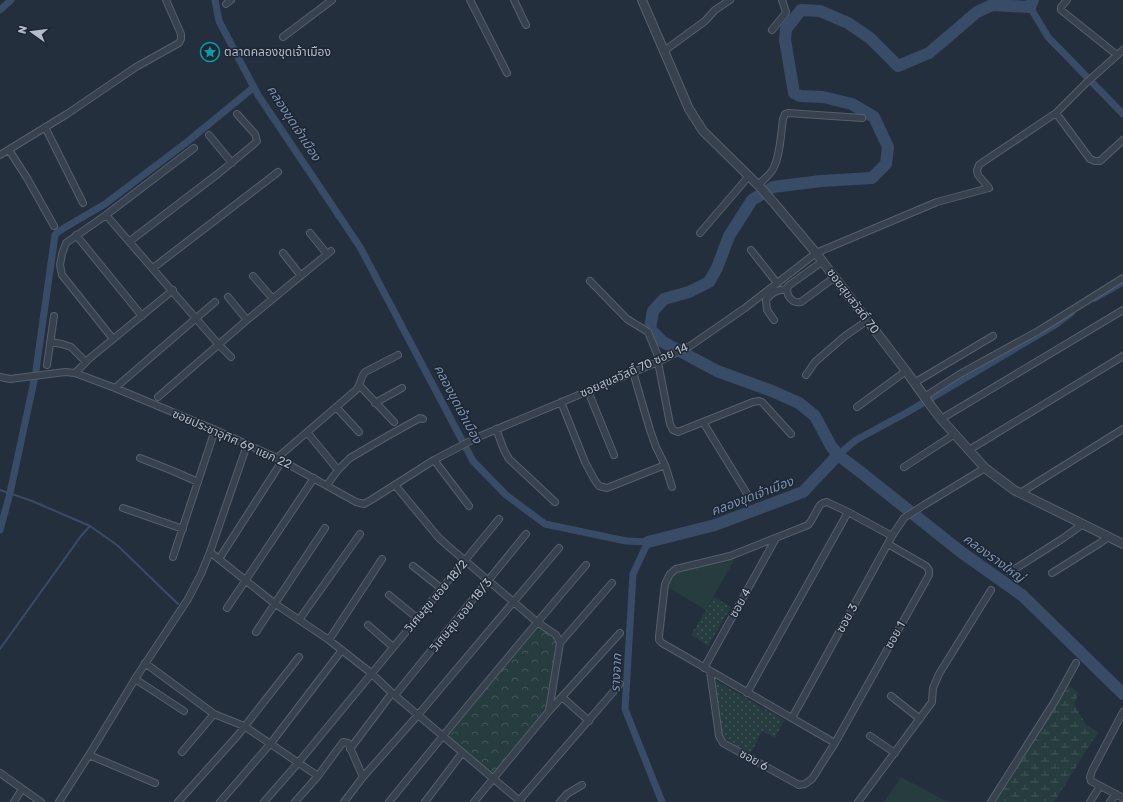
<svg xmlns="http://www.w3.org/2000/svg" width="1123" height="802" font-family="Rubik,'Noto Sans Thai',sans-serif">
<style>
.grass{fill:#263c3f}
.wetland{fill:url(#wetland-marsh)}
.park{fill:url(#park-crowns)}
.garden{fill:url(#garden-dots)}
.lines{fill:none;stroke-linecap:round;stroke-linejoin:round}
.stream{stroke:#394c67;stroke-width:2}
.canal{stroke:#394c67;stroke-width:7}
.river{stroke:#394c67;stroke-width:12}
.minor-casing{stroke:#565f6c;stroke-width:8}
.tertiary-casing{stroke:#565f6c;stroke-width:10}
.minor{stroke:#38414e;stroke-width:6}
.tertiary{stroke:#38414e;stroke-width:8}
.labels{text-anchor:middle;dominant-baseline:central;stroke-width:3;stroke-linejoin:round;paint-order:stroke}
.poi-label{font-size:12px;fill:#b4bcc9;stroke:#1d2633;text-anchor:start}
.street-label{font-size:12px;fill:#b4bcc9;stroke:#1d2633}
.water-label{font-size:13px;font-style:italic;fill:#7c92b1;stroke:#1d2633}
</style>
<defs>
<pattern id="wetland-marsh" width="20" height="14" patternUnits="userSpaceOnUse"><rect width="20" height="14" fill="#263c3f"/><path d="M1 5h8M5 5V1M11 12h8M15 12V8" fill="none" stroke="#435659"/></pattern>
<pattern id="park-crowns" width="20" height="18" patternUnits="userSpaceOnUse"><rect width="20" height="18" fill="#263c3f"/><path d="M2 6a3 3 0 1 1 6 0M12 15a3 3 0 1 1 6 0" fill="none" stroke="#435659"/></pattern>
<pattern id="garden-dots" width="8" height="8" patternUnits="userSpaceOnUse"><rect width="8" height="8" fill="#263c3f"/><path d="M2 2h.1M6 6h.1" fill="none" stroke="#435659" stroke-width="1.8" stroke-linecap="round"/></pattern>
</defs>
<rect width="100%" height="100%" fill="#242f3e"/>
<path class="grass" d="M735,558L706,610L666,586L671,575L701,565Z
M901,777L948,802H884Z"/>
<path class="wetland" d="M1068,685L1079,693L1074,704L1086,725L1098,732L1054,802H996Z"/>
<path class="park" d="M537,622L556,635L560,643L549,711L493,778L443,735Z"/>
<path class="garden" d="M714,597L731,607L708,646L691,635Z
M713,679L784,720L775,738L762,731L750,754L721,736Z"/>
<g class="lines">
<path class="stream" d="M0,490L32,501L90,526L117,545L178,604
M0,649L81,536L90,526"/>
<path class="canal" d="M215,0L219,21L258,95L360,247L473,461L506,495L545,524L626,541L648,542L633,574L625,709L662,802
M1030,7L1048,37L1123,114
M0,10L11,0
M1095,298L1123,282
M36,370L55,235L59,231L105,204L187,142L254,87
M838,455L856,440L906,413L1055,325L1071,313
M0,530L10,493L34,381"/>
<path class="river" d="M1033,0L1030,7L992,5L977,12L929,53L898,66L870,38L848,23L820,11L801,10L786,29L785,40L794,93L800,96L823,97L852,104L874,117L888,147L886,164L872,178L821,181L773,187L752,200L729,236L717,268L709,282L689,292L664,299L653,311L650,329L663,342L717,371L772,391L799,403L815,416L831,446L838,455L858,470L961,552L1023,596L1123,694
M648,542L715,525L803,492L838,455"/>
<g class="minor-casing">
<path id="minor" d="M470,0L507,73
M514,0L526,25
M1067,0L1061,7V10L1117,55
M226,4L231,0
M772,30L785,14L786,12L782,0
M283,37L332,0
M664,51L705,21L715,10L730,0
M1056,113L1090,159L1095,161H1100L1123,140
M45,127L83,203
M209,135L232,163
M9,150L27,178L54,226
M0,155L67,114L136,67L179,43L181,39V34L166,0
M758,185C763,180 770,175 773,169C780,157 781,133 783,119L785,114L788,113L862,118
M106,215L219,345L231,357
M310,233L327,254
M700,233L749,176
M76,235L142,316
M130,241L219,173L254,144L257,141L255,134L237,114
M751,250L777,283
M283,253L301,276
M823,261L788,286C785,295 792,304 801,302L835,277
M153,268L278,172
M253,276L273,299
M590,281L627,319L648,332L660,361
M228,297L247,320
M774,320L767,310L766,300C772,292 777,290 787,289
M113,339L62,275L60,265L62,254L66,243L106,215L194,148
M50,342L62,344L71,347L86,362
M658,362L670,424L673,430L678,432L753,402L759,401L762,402L791,434
M47,365L54,316
M633,372L650,430L656,447L665,465L672,487
M75,373L90,358L173,290
M806,375L815,362L845,336L868,320
M0,377L10,379L65,372L75,373L115,388L213,429L277,458L356,502L364,504L371,500L434,460L478,437L660,361L690,346L745,308L816,253L937,202L989,188L978,175L977,170L979,165L983,162L1056,113L1086,83L1123,50
M914,383L993,336
M360,386L394,422
M115,388L215,302
M588,391L614,455
M158,397L247,320L331,251
M924,397L960,374L1040,330L1123,278
M561,402L585,462L594,479L599,486L607,488L665,465
M375,403L402,388
M336,407L359,432
M857,407L906,371
M941,419L1123,310
M703,422L749,497
M496,429L504,450L509,459L555,502
M307,432L338,470
M969,450L1123,356
M140,458L173,471L198,482
M277,458L356,390C362,384 359,379 365,372L398,355
M434,460L469,506
M904,467L955,434
M327,485L338,470L350,458L384,438L420,418L423,419
M395,485L438,537L449,547L537,622L556,635L560,643L549,711L474,802
M1020,493L1123,429
M123,508L183,529
M210,552L274,603L329,640L371,673L392,693L521,802
M173,557L215,430
M219,559L282,461
M413,566L442,589
M1010,572L1062,539L1083,524
M1052,573L1100,543L1108,537
M389,595L417,618
M227,608L314,478
M299,620L360,534
M368,625L393,647
M256,632L325,528
M329,640L382,559
M560,643L612,583
M145,663L214,714L244,726L318,776
M704,668L776,538
M710,671L719,736L723,743L799,785L805,784L812,779L835,743L929,575V570L926,566L888,544
M135,679L184,711
M747,693L848,512
M395,695L526,534
M891,696L920,719
M562,697L589,721
M549,711L620,633
M1123,712L1092,771L1090,777L1091,781L1123,798
M792,718L892,536L904,518L924,505L985,468
M870,736L895,753
M835,743L662,643L659,640V636L665,584L670,574L676,569L730,556L803,527L808,525L811,521L820,505L823,503L827,502L848,512L892,536
M350,749L392,693
M182,752L214,714
M89,755L155,783
M0,773L41,802
M14,802L22,789
M59,802L89,755L135,679L188,599L201,574L210,552L247,445
M178,802L238,735L299,657
M220,802L271,743L342,650
M264,802L298,763L499,519
M295,802L318,776L343,742L348,743L363,777
M344,802L363,777L418,715L559,548
M389,802C454,722 519,643 586,565
M425,802L462,753
M518,802L620,684
M560,802L567,794L582,785
M858,802L932,702L933,688L939,674L991,590
M991,802L1055,701L1076,663
M1090,802L1100,786
M1110,802L1116,794"/>
</g>
<g class="tertiary-casing">
<path id="tertiary" d="M642,0L689,109L703,131L759,186L774,203L816,253L906,371L931,406L941,419L985,468L1014,490L1123,544"/>
</g>
<use href="#minor" class="minor"/>
<use href="#tertiary" class="tertiary"/>
</g>
<defs>
<g id="sight-ring" transform="scale(1)"><circle r="9.5" fill="#1d2633" stroke="#0f9aa8" stroke-width="1.5"/><path d="M0-6L1.8-2.2L6-1.7L2.9 1.2L3.7 5.4L0 3.3L-3.7 5.4L-2.9 1.2L-6-1.7L-1.8-2.2Z" fill="#0f9aa8"/></g>
</defs>
<g fill-rule="evenodd">
<use href="#sight-ring" x="210" y="52"/>
</g>
<g class="labels">
<g class="poi-label">
<text x="224" y="52">ตลาดคลองขุดเจ้าเมือง</text>
</g>
<g class="street-label">
<text transform="translate(853 301) rotate(53)">ซอยสุขสวัสดิ์ 70</text>
<text transform="translate(634 370) rotate(-24)">ซอยสุขสวัสดิ์ 70 ซอย 14</text>
<text transform="translate(232 439) rotate(24)">ซอยประชาอุทิศ 69 แยก 22</text>
<text transform="translate(436 596) rotate(-50)">วิเศษสุข ซอย 18/2</text>
<text transform="translate(740 603) rotate(-61)">ซอย 4</text>
<text transform="translate(461 615) rotate(-51)">วิเศษสุข ซอย 18/3</text>
<text transform="translate(847 618) rotate(-61)">ซอย 3</text>
<text transform="translate(895 635) rotate(-61)">ซอย 1</text>
<text transform="translate(754 760) rotate(29)">ซอย 6</text>
</g>
<g class="water-label">
<text transform="translate(294 123) rotate(57)">คลองขุดเจ้าเมือง</text>
<text transform="translate(458 404) rotate(62)">คลองขุดเจ้าเมือง</text>
<text transform="translate(752 496) rotate(-21)">คลองขุดเจ้าเมือง</text>
<text transform="translate(994 558) rotate(36)">คลองรางใหญ่</text>
<text transform="translate(616 673) rotate(-87)">รางจาก</text>
</g>
</g>
<g transform="translate(32 32) rotate(284)" stroke="#1d2633" stroke-width="3" paint-order="stroke">
<path d="M0-3L7 15L0 10L-7 15Z" fill="#b4bcc9"/>
<text y="-6" font-size="11" font-weight="bold" text-anchor="middle" fill="#b4bcc9">N</text>
</g>
</svg>
